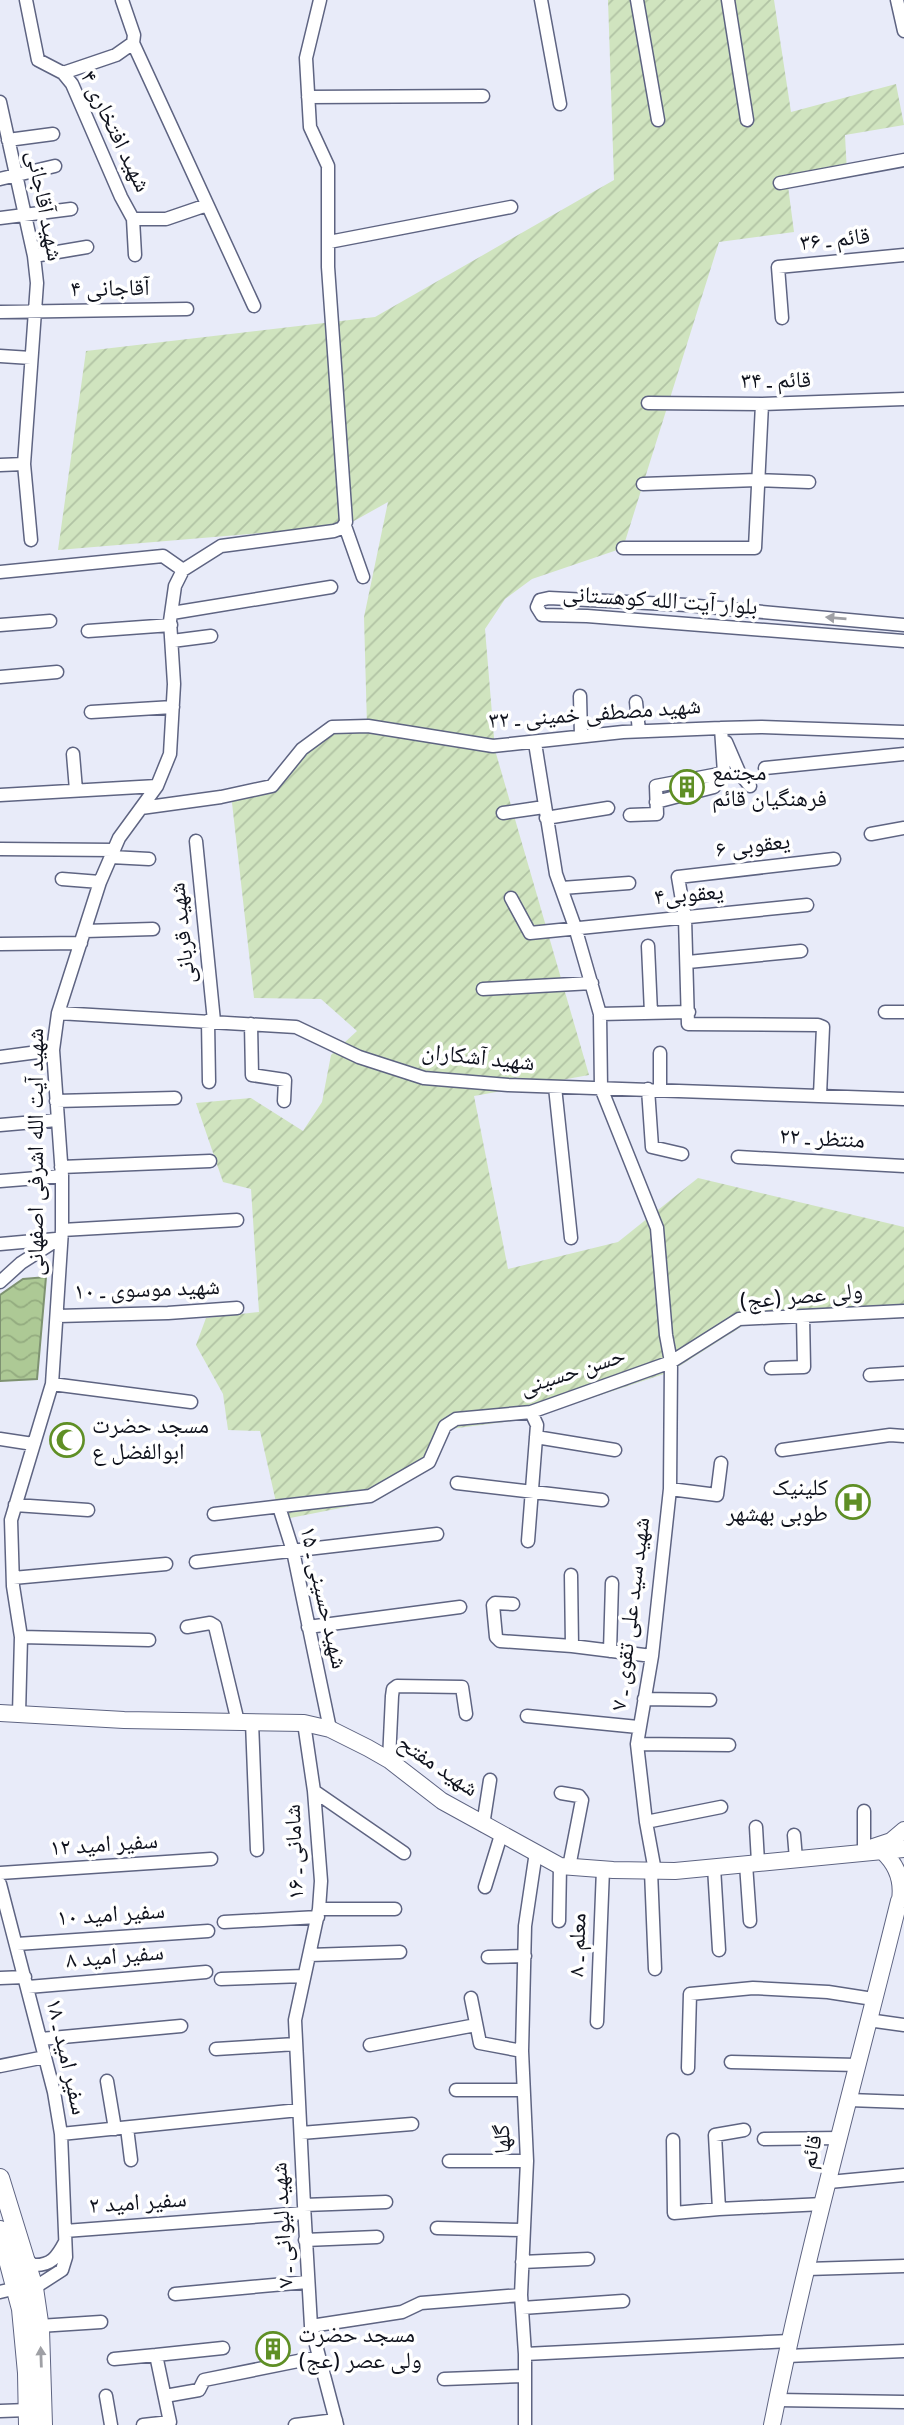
<svg xmlns="http://www.w3.org/2000/svg" width="904" height="2425" font-family="Overpass,'Noto Naskh Arabic',sans-serif">
<style>
.garden{fill:url(#garden-furrows)}
.water{fill:url(#water-waves);stroke:#7e9271;stroke-width:2}
.lines{fill:none;stroke-linecap:round;stroke-linejoin:round}
.minor-casing{stroke:#5e6482;stroke-width:15}
.tertiary-casing{stroke:#5e6482;stroke-width:18}
.secondary-casing{stroke:#5e6482;stroke-width:20}
.minor{stroke:#fff;stroke-width:12}
.tertiary{stroke:#fff;stroke-width:16}
.secondary{stroke:#fff;stroke-width:18}
.oneway{fill:#9fa0a5}
.labels{text-anchor:middle;dominant-baseline:central;stroke-width:7;stroke-linejoin:round;paint-order:stroke}
.street-label{font-size:23px;fill:#0f121d;stroke:#fff}
.poi-label{font-size:23px;fill:#0f121d;stroke:#fff;text-anchor:start}
</style>
<defs>
<pattern id="garden-furrows" width="10" height="10" patternUnits="userSpaceOnUse" patternTransform="scale(1.75)"><rect width="10" height="10" fill="#d0e4bf"/><path d="M-1 1l2-2M0 10L10 0M9 11l2-2" fill="none" stroke="#b1c3a4"/></pattern>
<pattern id="water-waves" width="16" height="10" patternUnits="userSpaceOnUse" patternTransform="scale(1.75)"><rect width="16" height="10" fill="#adc995"/><path d="M0 5q4-4 8 0t8 0" fill="none" stroke="#94ac80"/></pattern>
</defs>
<rect width="100%" height="100%" fill="#e8ebf9"/>
<path class="garden" d="M608,0H774L791,112L896,84L904,125L845,135L847,173L788,186L794,232L719,242L623,548L532,579L505,599L485,629L495,750L589,1075L474,1096L508,1269L618,1242L698,1178L904,1227V1318L744,1325L670,1372L528,1419L450,1429L433,1467L376,1501L280,1520L260,1431L228,1430L223,1394L196,1345L206,1318L259,1312L251,1189L223,1182L196,1103L251,1098L303,1131L322,1102L331,1055L357,1031L321,999L254,998L231,794L272,786L332,727L367,726L364,617L388,502L345,526L58,550L86,351L375,317L614,180Z"/>
<path class="water" d="M46,1277L37,1379L0,1381V1295L23,1279Z"/>
<g class="lines">
<g class="minor-casing">
<path id="minor" d="M26,0L38,60L63,73L72,84L121,197L133,219L135,255
M122,0L134,35L133,43L254,306
M541,0L560,104
M637,0L658,120
M728,0L747,120
M897,0L904,31
M63,73L116,55L133,43
M308,97L483,96
M0,102L34,256L37,283L24,464L0,465
M8,140L53,134
M0,179L55,166
M780,183L904,160
M0,218L71,209
M133,219H166L207,205
M329,242L511,207
M34,256L87,247
M0,312L187,309
M782,318L778,267L904,255
M0,356L31,358
M648,403L762,404L904,399
M24,464L31,540
M643,484L757,480L809,482
M345,526L363,577
M623,548H755L762,404
M183,570L221,546L334,531L342,528L346,522L328,267V166L310,127L306,58L320,0
M0,572L163,556L183,570
M172,613L331,587
M0,625L50,621
M904,625L687,605L549,598L540,600L537,607L542,615L587,616L904,641
M88,631L171,625
M172,641L211,636
M0,677L57,672
M580,696L581,736
M636,702L639,731
M91,712L173,707
M726,742L739,772L750,786
M535,743L556,874L575,927L600,1014L601,1088L657,1228L666,1335L671,1362L670,1489L652,1656L637,1744L646,1822L655,1871
M73,754L76,790
M765,768L904,754
M0,795L157,786
M656,802L714,787L724,773
M141,808L221,797L272,786L302,749L332,727L368,726L493,746L623,732L721,728L761,727L904,732
M503,813L544,807
M630,815L657,814L656,786L724,773L721,728
M546,818L608,808
M871,834L904,828
M196,841L214,1021
M0,849L114,850
M111,857L149,859
M62,879L100,882
M562,888L629,883
M511,898L530,933L807,905
M85,931L153,929
M0,944L81,943
M648,946L651,1013
M688,962L801,951
M483,989L592,983
M885,1012H904
M58,1013L296,1027L359,1057L424,1078L508,1085L904,1099
M600,1014L689,1012
M208,1021L209,1082
M251,1024L252,1075L285,1080L284,1101
M0,1057L53,1050
M555,1087L571,1238
M648,1089L652,1147L682,1154
M660,1090V1053
M820,1095L823,1027L818,1025L688,1024L685,918L678,877L834,859
M56,1101L175,1098
M0,1125L57,1120
M738,1157L904,1166
M61,1167L210,1161
M0,1181L62,1176
M62,1230L237,1220
M0,1244L56,1239
M0,1282L21,1263L60,1238
M58,1316L168,1313L237,1308
M771,1368L804,1367L803,1316
M870,1375L904,1373
M52,1384L191,1402
M536,1437L615,1450
M0,1439L33,1444
M782,1450L890,1435L904,1436
M457,1483L602,1500
M670,1489L717,1495L721,1463
M15,1505L88,1510
M214,1514L282,1506
M528,1541L537,1425L531,1412
M196,1562L437,1534
M571,1575L572,1646
M13,1578L166,1564
M513,1604L495,1603L493,1605L496,1637L500,1641L572,1646L652,1656
M187,1627L210,1623L215,1626L238,1722
M308,1627L460,1607
M21,1637L149,1640
M610,1651L612,1583
M644,1699L710,1700
M19,1714L21,1637L13,1586L11,1520L52,1384L62,1230V1176L53,1050L58,1013L100,882L119,838L157,786L170,754L174,684L170,621L175,586L183,570
M527,1716L638,1727
M252,1722L257,1850
M304,1723L314,1791L321,1881L319,1909L295,2020L304,2205L311,2326L337,2425
M330,1729L293,1551L280,1510L282,1506L370,1496L429,1462L445,1426L456,1419L531,1412L671,1362L739,1319L904,1311
M637,1744L729,1745
M389,1760L392,1696L393,1689L397,1686L462,1687L466,1714
M314,1791L404,1853
M561,1793L579,1796L582,1800L569,1867
M864,1811V1849
M646,1822L721,1807
M483,1825L490,1780
M756,1827L758,1862
M794,1835L796,1859
M746,1864L750,1921
M714,1867L719,1950
M651,1871L655,1969
M0,1873L211,1859
M0,1884L54,2092L61,2134L66,2257L62,2270L34,2288
M485,1887L501,1835
M319,1909H395
M559,1921L560,1866
M224,1922L318,1917
M17,1944L208,1931
M309,1955L400,1952
M488,1957L525,1956
M0,1978L25,1977
M221,1979L304,1976
M28,1987L206,1972
M471,1998L480,2043L522,2051
M868,2020L904,2025
M597,2022L603,1869
M41,2039L181,2026
M370,2045L476,2025
M216,2049L296,2044
M731,2062L857,2065
M0,2066L45,2057
M688,2068L690,1994L753,1988L828,1992L873,1999
M107,2081L115,2129
M456,2090H523
M849,2100L904,2102
M127,2128L131,2160
M301,2133L412,2124
M61,2134L299,2110
M764,2139L840,2138
M673,2140L674,2213L719,2209L823,2204
M449,2161H527
M829,2182L904,2175
M304,2205L386,2202
M719,2209L715,2135L744,2130
M437,2228L523,2230
M65,2231L304,2213
M305,2240L377,2237
M24,2257L33,2265C51,2266 57,2257 65,2242
M522,2262L588,2259
M807,2269L904,2266
M0,2292L17,2288
M175,2294L307,2282
M522,2308L623,2301
M39,2326L101,2322
M311,2326L402,2312L421,2303L521,2295
M525,2354L790,2341
M156,2355L223,2348
M787,2356L904,2351
M114,2359L156,2355L170,2422L143,2425
M444,2379L524,2376
M106,2396L111,2425
M165,2396L199,2390L204,2380L318,2357
M777,2400L904,2402
M0,2411L28,2410
M295,2425L336,2420
M525,2425V2354L521,2295L527,2161L522,2051L525,1926L536,1852"/>
</g>
<g class="tertiary-casing">
<path id="tertiary" d="M0,1713L124,1720L304,1723L330,1729L368,1748L389,1760L442,1801L560,1866L613,1870L675,1871L904,1849
M873,1847L891,1841L904,1830
M883,1852C897,1865 903,1880 900,1900
M772,2425C807,2249 856,2076 899,1901L904,1892"/>
</g>
<g class="secondary-casing">
<path id="secondary" d="M0,2178L34,2288L40,2329L43,2425
M0,2230L21,2309L27,2373L28,2425"/>
</g>
<use href="#minor" class="minor"/>
<use href="#tertiary" class="tertiary"/>
<use href="#secondary" class="secondary"/>
</g>
<defs><path id="oneway-solid" d="M-6-.8H1V-3.2L6.5 0L1 3.2V.8H-6Z" transform="scale(1.75)"/></defs>
<g class="oneway">
<use href="#oneway-solid" transform="translate(836 618) rotate(-175)"/>
<use href="#oneway-solid" transform="translate(41 2357) rotate(-92)"/>
</g>
<defs>
<g id="building-ring" transform="scale(1.75)"><circle r="9.5" fill="#fff" stroke="#5f8f25" stroke-width="1.5"/><path d="M-4-6H4V6H1V3H-1V6H-4ZM-2.5-4.3h1.7v1.8h-1.7ZM.8-4.3h1.7v1.8H.8ZM-2.5-1h1.7V.8h-1.7ZM.8-1h1.7V.8H.8Z" fill="#5f8f25"/></g>
<g id="mosque-ring" transform="scale(1.75)"><circle r="9.5" fill="#fff" stroke="#5f8f25" stroke-width="1.5"/><path d="M3.5-4.9A6 6 0 1 0 3.5 4.9A5 5 0 1 1 3.5-4.9Z" fill="#5f8f25"/></g>
<g id="hospital-ring" transform="scale(1.75)"><circle r="9.5" fill="#fff" stroke="#5f8f25" stroke-width="1.5"/><path d="M-5-5h3v3.5h4V-5h3V5h-3V1.5h-4V5h-3Z" fill="#5f8f25"/></g>
</defs>
<g fill-rule="evenodd">
<use href="#building-ring" x="687" y="787"/>
<use href="#mosque-ring" x="67" y="1440"/>
<use href="#hospital-ring" x="853" y="1502"/>
<use href="#building-ring" x="273" y="2349"/>
</g>
<g class="labels">
<g class="street-label">
<text transform="translate(114 132) rotate(64)">شهید افتخاری ۴</text>
<text transform="translate(43 206) rotate(79)">شهید آقاجانی</text>
<text transform="translate(835 241) rotate(-6)">قائم ـ ۳۶</text>
<text transform="translate(110 290) rotate(-1)">آقاجانی ۴</text>
<text transform="translate(776 382) rotate(-1)">قائم ـ ۳۴</text>
<text transform="translate(660 602) rotate(4)">بلوار آیت الله کوهستانی</text>
<text transform="translate(595 715) rotate(-4)">شهید مصطفی خمینی ـ ۳۲</text>
<text transform="translate(753 847) rotate(-7)">یعقوبی ۶</text>
<text transform="translate(689 896) rotate(-5)">یعقوبی۴</text>
<text transform="translate(184 933) rotate(-96)">شهید قربانی</text>
<text transform="translate(478 1059) rotate(6)">شهید آشکاران</text>
<text transform="translate(822 1140) rotate(3)">منتظر ـ ۲۲</text>
<text transform="translate(37 1152) rotate(-90)">شهید آیت الله اشرفی اصفهانی</text>
<text transform="translate(147 1291) rotate(-2)">شهید موسوی ـ ۱۰</text>
<text transform="translate(801 1298) rotate(-5)">ولی عصر (عج)</text>
<text transform="translate(573 1373) rotate(-18)">حسن حسینی</text>
<text transform="translate(322 1598) rotate(77)">شهید حسینی ـ ۱۵</text>
<text transform="translate(632 1614) rotate(-83)">شهید سید علی تقوی ـ ۷</text>
<text transform="translate(437 1767) rotate(34)">شهید مفتح</text>
<text transform="translate(104 1846) rotate(-4)">سفیر امید ۱۲</text>
<text transform="translate(296 1852) rotate(-92)">شامانی ـ ۱۶</text>
<text transform="translate(111 1916) rotate(-4)">سفیر امید ۱۰</text>
<text transform="translate(579 1945) rotate(-88)">معلم ـ ۸</text>
<text transform="translate(115 1958) rotate(-5)">سفیر امید ۸</text>
<text transform="translate(65 2057) rotate(77)">سفیر امید ـ ۱۸</text>
<text transform="translate(504 2139) rotate(-93)">گلها</text>
<text transform="translate(813 2152) rotate(-76)">قائم</text>
<text transform="translate(138 2204) rotate(-4)">سفیر امید ۲</text>
<text transform="translate(284 2225) rotate(-93)">شهید لیوانی ـ ۷</text>
</g>
<g class="poi-label">
<text x="712" y="774">مجتمع<tspan x="712" dy="26">فرهنگیان قائم</tspan></text>
<text x="92" y="1427">مسجد حضرت<tspan x="92" dy="26">ابوالفضل ع</tspan></text>
<text x="828" y="1489" text-anchor="end">کلینیک<tspan x="828" dy="26">طوبی بهشهر</tspan></text>
<text x="298" y="2336">مسجد حضرت<tspan x="298" dy="26">ولی عصر (عج)</tspan></text>
</g>
</g>
</svg>
